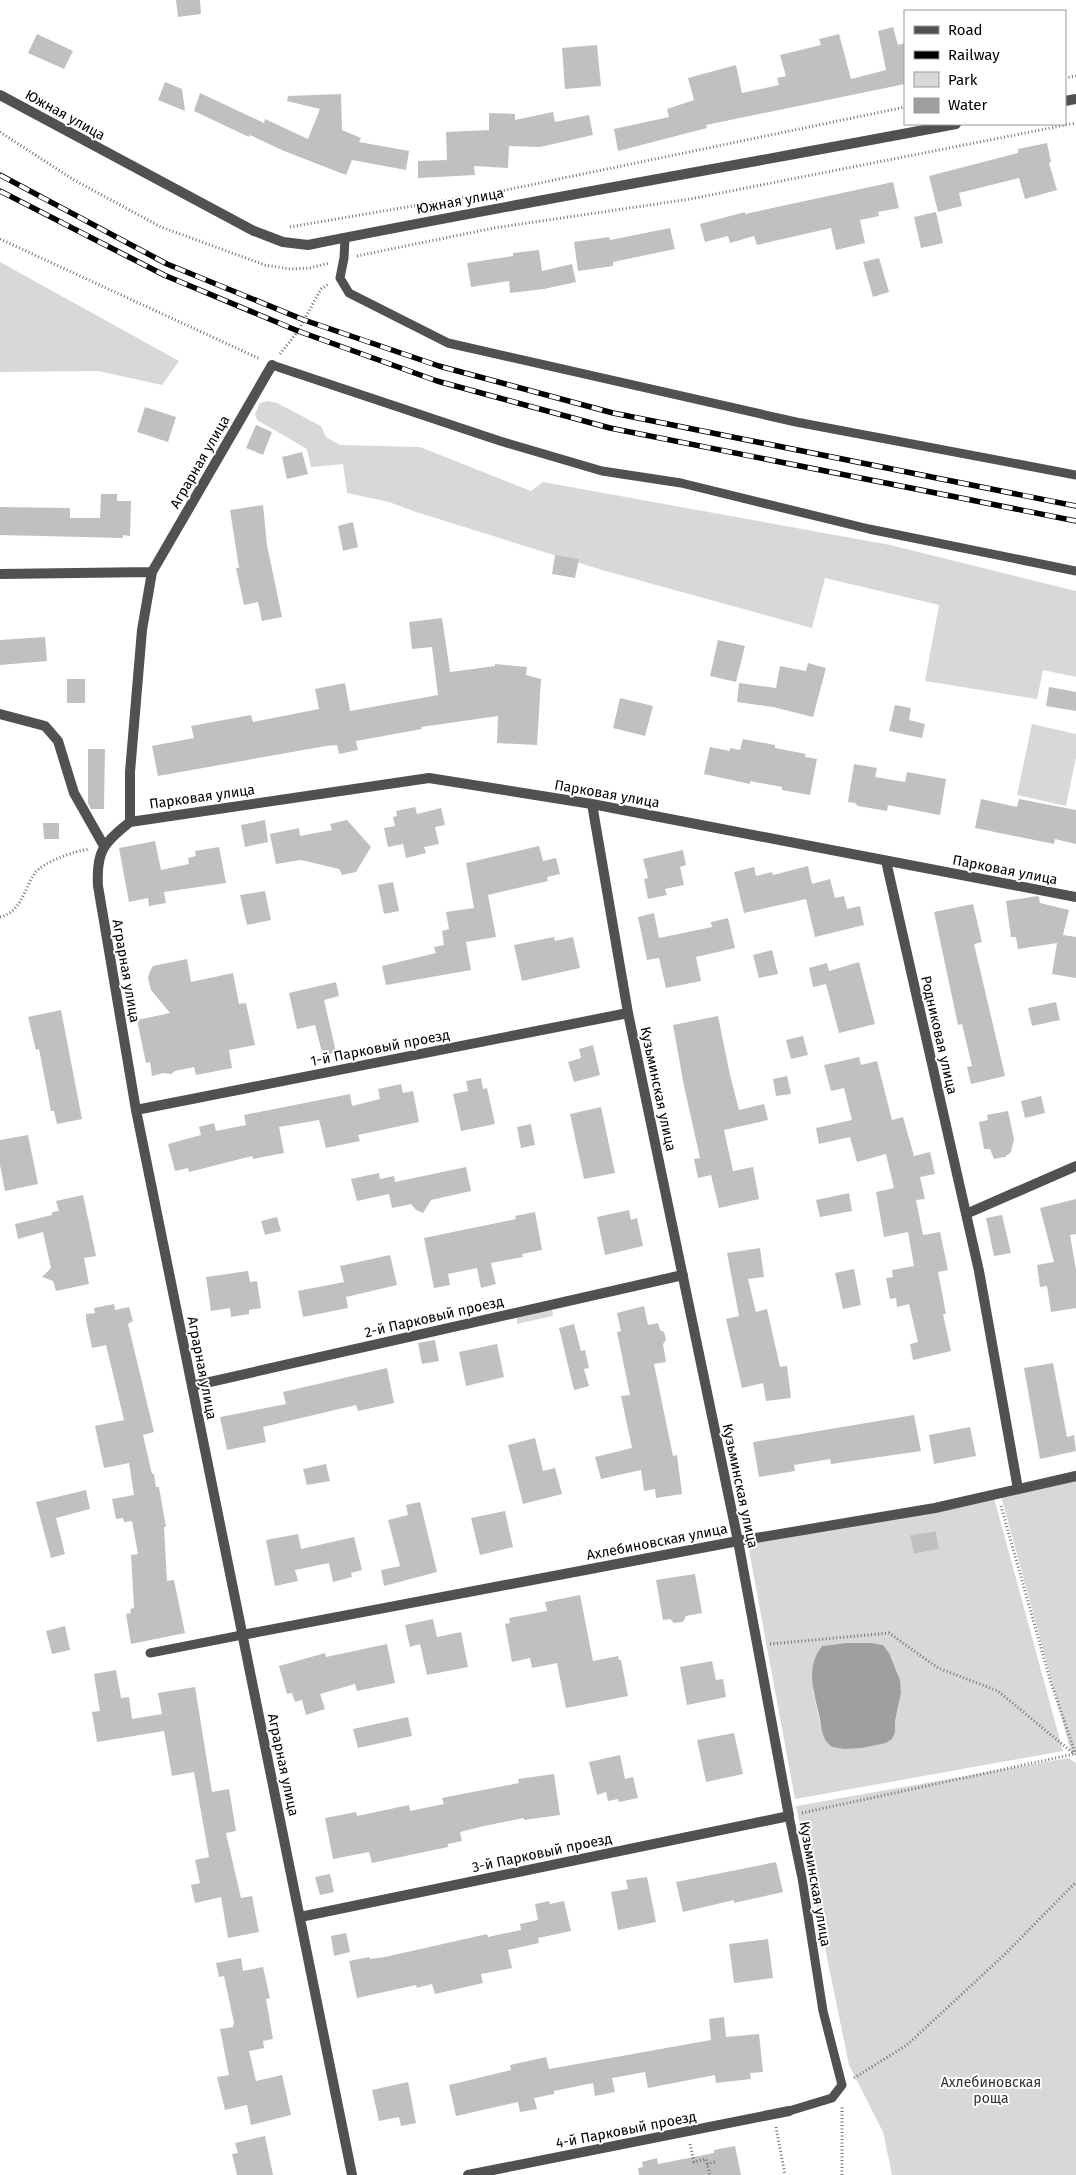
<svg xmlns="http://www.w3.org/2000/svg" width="1076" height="2175" font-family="'Fira Sans',sans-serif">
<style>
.green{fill:#d8d8d8;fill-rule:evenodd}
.water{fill:#9f9f9f}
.building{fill:#c0c0c0}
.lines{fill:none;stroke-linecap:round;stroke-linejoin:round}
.path{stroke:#737373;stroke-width:3;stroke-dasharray:1 2.5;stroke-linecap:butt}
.service{stroke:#515151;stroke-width:9}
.minor{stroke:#515151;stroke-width:10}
.tertiary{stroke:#515151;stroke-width:10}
.rail-casing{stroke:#000;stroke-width:5.5}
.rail{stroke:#fff;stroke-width:4;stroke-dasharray:11;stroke-linecap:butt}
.labels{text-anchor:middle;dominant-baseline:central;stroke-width:4;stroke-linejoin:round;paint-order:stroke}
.street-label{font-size:14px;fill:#000;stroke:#fff}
.park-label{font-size:14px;fill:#2f2f2f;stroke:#fff}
</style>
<rect width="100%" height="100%" fill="#fff"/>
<path class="green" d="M0,262L179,361L162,385L98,371L0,372Z
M268,401L277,403L321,426L326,437L340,445L420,447L531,491L543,482L890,545L1076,591V677L1043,670L1037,699L925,681L939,605L825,578L812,628L602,570L416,512L389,502L347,493L343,464L311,467L307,449L257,420L255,414L260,403Z
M1032,724L1076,734V757L1066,806L1017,795Z
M552,1309L553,1316L517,1324V1318L520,1316Z
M1076,1477V1755L1071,1752L1000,1492Z
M993,1494L1063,1751L795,1799L747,1539ZM936,1531L939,1549L914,1554L910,1535ZM846,1643H872L883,1645L897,1672L901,1693L895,1721V1733L892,1739L886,1743L845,1749L821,1727L813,1691L822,1646Z
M1068,1758L1076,1763V2175H892L883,2132L849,2065L796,1806Z"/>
<path class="water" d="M846,1643H872L883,1645L889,1653L900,1680L901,1693L895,1721V1733L892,1739L886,1743L862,1748L845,1749L832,1747C821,1739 822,1728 819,1715C814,1691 805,1668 822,1646Z"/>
<path class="building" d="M176,0H200L201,14L178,17Z
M893,27L898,45L905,43V84L706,125L707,128L618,151L614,129L669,117L667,109L694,100L688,78L736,65L742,93L779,85L777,78L786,76L780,55L821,45L819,39L839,34L851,79L886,70L878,31Z
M37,34L73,51L64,69L28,53Z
M597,45L601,86L565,89L562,48Z
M165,82L182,89L185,111L158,100Z
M200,93L264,123L265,119L308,139L320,109L287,101L288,96L341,94L342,130L361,138L359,142L409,151L406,170L352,160L346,175L284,151L250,135L249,137L194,111Z
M553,112L555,122L589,115L593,135L540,147L509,146L508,168L474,166L475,175L418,178V161L447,160L446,132L489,130V113L515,114V120Z
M1047,143L1051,162L1049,163L1057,190L1025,199L1019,178L959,193L962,206L938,212L929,176L1018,153V149Z
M893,182L899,208L878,212L879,216L860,220L865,243L836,250L831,228L757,245L754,236L730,243L728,236L705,242L700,224L745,212V214Z
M936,212L943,243L921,248L914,217Z
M670,228L675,249L613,262V266L578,271L574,242L609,237L610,240Z
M539,250L542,271L572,264L576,282L544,289L510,293L509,281L471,287L467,263L513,256V253Z
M879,258L889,292L873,297L863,262Z
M145,407L176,417L168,442L137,432Z
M256,425L272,432L263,455L246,448Z
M302,452L308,474L287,479L282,457Z
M101,494H117V501H131L130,536L123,535V538L0,535V507L70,508V518H100Z
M263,505L267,545L282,617L262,621L258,602L244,605L236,568H239L230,510Z
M353,522L358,547L343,551L338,526Z
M555,555L579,559L575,578L552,574Z
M442,618L450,672L495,666V664L527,667L526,675L541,679L537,745L497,743L498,716L421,727L422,729L356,741L358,750L339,754L337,745L326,746L158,776L152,746L194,738L191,726L251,715L253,722L319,709L315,689L345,683L350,711L438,695L432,647L412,649L409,622Z
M45,637L47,661L0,665V640Z
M718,640L745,646L736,682L710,676Z
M808,663L826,668L813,717L773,707L737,702L739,683L776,688L780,666L806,671Z
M67,679H85V703H67Z
M1049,687L1076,692V711L1046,706Z
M620,698L653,706L645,736L613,728Z
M895,705L911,708L909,720L925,724L922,738L889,731Z
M743,739L775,745V748L806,754L805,757L817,759L810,795L782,790V787L750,781V784L704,774L710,747L730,751V748L740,750Z
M88,749H105L104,809H91L88,803Z
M854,764L877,768L875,777L905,782L907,772L946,779L940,815L888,805L887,811L858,806L855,803L848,802Z
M981,799L1017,807L1019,799L1076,810V844L1055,839L1054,844L975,828Z
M415,807L417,814L441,808L445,825L435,827L439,844L424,847L426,853L406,858L403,844L388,847L384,828L395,826L393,817L397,816L396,811Z
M265,820L268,842L245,847L241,825Z
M347,820L371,847L356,872L342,875L339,869L301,860L276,864L270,834L299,828L300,836L332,830L330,824Z
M43,823H59V839H44Z
M155,841L161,870L189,864L188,858L196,856L195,851L219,847L226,883L164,892L166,903L149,906L148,898L129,902L119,848Z
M539,846L543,861L556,858L560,874L547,877L548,881L488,895L496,937L466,942L471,970L386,985L382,966L436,953L434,947L444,945L442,931L449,929L446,912L474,908L466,863Z
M683,850L686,865L680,867L684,885L665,889L667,895L648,899L644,879L648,878L643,859Z
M808,866L812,884L830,879L835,898L844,896L847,909L860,906L864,925L815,937L806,899L744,913L734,872L754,867L756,876L772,872L773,875Z
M393,882L399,911L384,914L378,885Z
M265,891L271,920L247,925L240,895Z
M1037,896L1039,897L1040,903L1069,910L1063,935L1076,937V978L1052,974L1057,943L1018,949L1016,937H1011L1006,901Z
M973,904L982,942L974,944L1005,1076L971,1084L967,1067L972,1066L962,1024L958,1025L934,912Z
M654,913L659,938L712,927L711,922L728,918L735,948L696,957L701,981L666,988L659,958L647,960L638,917Z
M554,937L555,941L573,937L580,968L522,981L514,945Z
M772,950L778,974L759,978L753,955Z
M187,959L191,982L233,973L239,1004L246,1003L255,1045L229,1050L232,1068L196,1075L194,1067L175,1071L171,1074L163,1073L152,1076L150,1062L146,1063L137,1020L170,1013L151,990L148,978L150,971L153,966Z
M859,962L875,1024L839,1033L826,984L813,987L809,968L827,963L829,971Z
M336,982L339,996L324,1000L336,1052L323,1056L315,1025L297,1029L289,993Z
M1056,1002L1060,1020L1032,1026L1028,1008Z
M61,1010L82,1119L57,1124L54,1111H51L39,1049L36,1050L28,1017Z
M718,1016L730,1075L739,1110L764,1104L768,1120L724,1130L733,1171L753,1167L759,1199L719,1208L711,1175L698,1178L694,1159L700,1158L684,1086L673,1025Z
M803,1036L808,1055L791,1059L786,1040Z
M593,1045L600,1075L574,1082L568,1062L581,1058L579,1049Z
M859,1057L861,1065L877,1061L892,1120L903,1117L914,1156L930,1152L935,1174L920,1177L925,1199L916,1200L923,1235L940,1232L948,1270L938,1272L946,1314H943L951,1351L913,1360L910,1344L918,1342L909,1304L897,1307L896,1298L890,1299L886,1278L893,1277L892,1270L914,1266L908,1232L884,1237L876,1192L894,1188L886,1154L857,1162L850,1137L819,1144L816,1128L852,1120L844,1088L831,1091L824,1065Z
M787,1076L791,1094L776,1096L773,1079Z
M481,1078L483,1089L487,1088L495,1124L461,1131L453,1094L468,1091L466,1081Z
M401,1084L403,1093L413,1091L419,1122L358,1135L360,1141L326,1148L319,1120L279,1127L284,1153L253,1159L252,1156L189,1172L188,1168L175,1171L168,1144L201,1135L199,1127L214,1123L216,1131L246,1125L244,1115L350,1094L352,1106L380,1099L378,1089Z
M1041,1096L1045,1113L1025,1118L1021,1101Z
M601,1107L615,1173L584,1179L570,1114Z
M1008,1111L1014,1139L1011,1152L1005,1157L994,1159L990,1149H984L979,1122L988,1120L987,1115Z
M531,1124L535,1145L521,1148L517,1127Z
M28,1135L38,1184L5,1191L0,1165V1140Z
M466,1167L471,1191L431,1200L423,1213L416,1210L411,1204L392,1208L389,1194L357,1201L351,1179L379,1173L380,1179L394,1176L395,1182Z
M849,1193L852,1211L820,1217L816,1200Z
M83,1195L96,1256L84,1258L89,1284L56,1291L53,1281L42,1277L51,1268L43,1232L18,1239L15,1224L52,1215V1212L59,1211L56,1201Z
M1076,1199V1234L1070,1235L1076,1270V1308L1051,1312L1047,1286L1040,1287L1037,1265L1054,1262L1040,1208Z
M629,1210L631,1220L637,1218L643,1246L605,1255L597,1217Z
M535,1212L542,1250L522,1254L523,1257L491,1263L496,1284L481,1288L477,1268L448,1274L450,1285L434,1288L424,1238L516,1219L515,1216Z
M1002,1215L1011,1253L994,1256L986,1218Z
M277,1217L281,1231L265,1235L261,1221Z
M760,1248L764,1277L748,1279L756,1312L767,1309L780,1367L787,1366L791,1398L766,1401L763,1383L742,1388L726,1319L739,1316L727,1253Z
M390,1255L397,1285L346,1297L348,1308L303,1317L298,1291L344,1282L340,1266Z
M854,1269L861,1305L843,1309L835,1273Z
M248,1271L250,1282L257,1281L261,1308L249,1310V1314L231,1317L230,1308L211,1311L206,1277Z
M114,1304L115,1310L129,1307L133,1321L128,1324L154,1432L143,1435L152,1474H154L156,1487H159L166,1527H164L167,1581L174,1580L185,1633L131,1644L126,1614L131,1613L130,1609L134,1608L131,1555L138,1554L132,1521L124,1522L123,1518L116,1519L112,1499L134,1495L129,1463L104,1468L95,1426L124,1420L106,1345L92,1348L86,1320V1314L95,1313L94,1308Z
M644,1306L648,1325L658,1323L660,1330L664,1332L666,1340L663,1344L666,1362L654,1364L673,1456L677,1455L682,1494L656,1498L655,1489L644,1491L641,1470L601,1479L595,1457L632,1448L621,1396L630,1395L617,1332L621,1331L617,1313Z
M574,1324L581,1351L585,1350L589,1368L584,1369L589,1386L574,1390L559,1328Z
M435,1340L439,1361L422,1364L418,1343Z
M497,1344L504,1377L466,1386L459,1352Z
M1053,1363L1067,1437L1074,1435L1076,1451L1040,1459L1024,1368Z
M387,1368L394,1403L358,1411L356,1405L263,1427L266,1442L227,1450L220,1417L286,1404L283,1392Z
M914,1415L921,1451L831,1464L830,1459L794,1465L795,1471L759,1477L753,1442Z
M970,1427L976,1456L934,1464L929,1435Z
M535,1438L543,1471L555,1468L562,1494L523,1504L508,1445Z
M326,1464L330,1481L307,1485L303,1469Z
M86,1490L90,1509L56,1518L65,1554L51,1558L36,1502Z
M420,1502L437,1572L384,1586L381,1570L400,1566L388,1520L408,1515L406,1505Z
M505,1511L513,1547L480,1555L471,1518Z
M936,1531L939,1549L914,1554L910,1535Z
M298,1534L301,1549L354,1537L362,1570L351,1573L352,1577L333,1582L329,1563L295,1570L298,1581L275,1586L266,1540Z
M695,1574L702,1613L686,1616L683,1622L674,1623L670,1619L663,1620L656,1580Z
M580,1595L593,1661L618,1656L619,1660H621L628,1696L566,1708L557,1663L532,1668L530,1658L512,1662L505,1624L510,1623L509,1618L547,1611L545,1602Z
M433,1619L437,1637L461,1632L468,1667L427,1675L420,1644L410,1647L405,1625Z
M65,1626L70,1650L52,1654L46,1631Z
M387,1644L395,1683L357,1691L355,1684L320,1694L325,1709L306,1715L302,1700L295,1702L292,1693L287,1694L279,1666L325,1653L326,1657Z
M712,1661L716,1680L723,1679L726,1697L687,1705L680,1667Z
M116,1670L121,1698L129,1697L132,1719L162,1714L158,1693L195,1687L212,1792L229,1789L236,1831L226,1833L241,1898L252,1896L259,1932L228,1938L221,1897L195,1903L191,1885L200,1883L195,1860L209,1857L194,1772L172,1776L164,1731L97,1742L92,1712L100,1711L94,1674Z
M408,1717L412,1736L358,1748L353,1729Z
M734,1733L743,1774L706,1782L697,1740Z
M620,1755L625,1779L633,1777L638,1798L619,1802L618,1799L608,1801L606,1792L597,1795L589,1762Z
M554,1774L560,1815L524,1820V1818L484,1826L460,1832L462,1841L448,1844V1847L372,1863L369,1852L333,1859L325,1818L356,1812L357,1816L409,1805L410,1811L444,1804L442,1798L519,1783L518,1779Z
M776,1862L783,1892L734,1903V1900L683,1912L676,1882Z
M330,1874L334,1892L320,1895L315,1877Z
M647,1877L656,1922L618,1930L611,1892L628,1889L626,1880Z
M549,1901L550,1904L564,1901L571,1931L538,1938L539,1943L508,1950L512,1968L481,1974L483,1983L435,1994L432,1984L417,1988L416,1985L357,1998L349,1961L369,1957L370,1959L385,1957L487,1934L488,1937L521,1930L520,1924L538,1920L535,1904Z
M346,1933L350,1952L334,1956L331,1936Z
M768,1939L773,1978L734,1983L729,1944Z
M241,1958L243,1971L263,1967L270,1998L266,1999L273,2039L263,2041L264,2048L249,2051L256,2081L282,2075L291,2115L251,2125L247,2105L225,2110L217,2077L229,2075L220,2029L233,2027L234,2023L224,1976L219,1977L216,1963Z
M724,2017L726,2037L759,2034L763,2072L750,2073L751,2079L716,2083L715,2075L648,2088L645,2072L612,2078L615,2092L595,2096L593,2083L554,2091V2094L534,2098L537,2109L520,2112L518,2102L456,2116L449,2085L511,2070L510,2065L546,2057L549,2069L711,2040L709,2019Z
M408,2082L416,2123L401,2126L399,2117L379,2121L372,2090Z
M265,2136L273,2175H237L232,2154L238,2153L235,2143Z
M735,2146L741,2175H639L638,2168L643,2167L642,2162L657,2158L658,2164L714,2153V2150Z"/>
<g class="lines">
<path class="path" d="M1065,78L1076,76
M0,132L74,180L161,227L265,265L290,269L310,268L329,263
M290,227L506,190L905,107
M0,239L260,359
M357,256L494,228L690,199L1076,123
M280,354L298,331L321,289L329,284
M0,917C22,912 24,888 35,873C43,862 75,851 89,849
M1001,1506L1051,1683L1076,1755
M770,1644L889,1633L938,1668L998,1691L1074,1754
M802,1813L1074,1754
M854,2078L907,2045L1004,1955L1076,1882
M776,2127L785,2175
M690,2144L694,2162L706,2159L710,2175
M707,2164L715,2162
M842,2175V2107"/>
<path class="service" d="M345,238L344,258L340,278L349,293L448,343L796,422L1076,475
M272,365L500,441L602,471L681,483L869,529L1076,571
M150,1653L242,1635
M789,2111L832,2098L842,2085L823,2011L802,1878L789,1816"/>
<path class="minor" d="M272,365L152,572L142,630L130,772V822C103,843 96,852 98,886L136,1110L352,2175
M0,574L152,572
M0,714L45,726L58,741L74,793L104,846
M130,822L429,778L592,804L1076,897
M886,861L979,1271L1018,1489
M136,1110L628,1013
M966,1214L1076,1166
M192,1386L683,1275
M242,1635L738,1541L935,1508L1076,1476
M300,1917L789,1816L738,1541L628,1013L592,804
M468,2175L789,2111"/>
<path class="tertiary" d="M0,95L254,231L283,242L308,245C523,202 740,165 956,124
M1065,101L1076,99"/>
<g class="rail-casing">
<path id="rail" d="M0,175L167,264L304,320L439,366L613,413L1076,506
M0,191L164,275L298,331L437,381L610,428L1076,521"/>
</g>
<use href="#rail" class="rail"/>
</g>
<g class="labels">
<g class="street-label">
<text transform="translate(65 115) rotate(29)">Южная улица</text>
<text transform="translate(460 201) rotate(-11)">Южная улица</text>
<text transform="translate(200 462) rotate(-60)">Аграрная улица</text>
<text transform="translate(607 794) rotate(10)">Парковая улица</text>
<text transform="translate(202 797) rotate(-8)">Парковая улица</text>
<text transform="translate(1005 870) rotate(11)">Парковая улица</text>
<text transform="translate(126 971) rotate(80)">Аграрная улица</text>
<text transform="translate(939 1035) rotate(77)">Родниковая улица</text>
<text transform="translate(380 1048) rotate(-11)">1-й Парковый проезд</text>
<text transform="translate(658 1089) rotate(78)">Кузьминская улица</text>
<text transform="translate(434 1317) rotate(-13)">2-й Парковый проезд</text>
<text transform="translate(202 1368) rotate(79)">Аграрная улица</text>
<text transform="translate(740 1486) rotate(78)">Кузьминская улица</text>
<text transform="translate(657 1542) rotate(-11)">Ахлебиновская улица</text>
<text transform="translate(283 1765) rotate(78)">Аграрная улица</text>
<text transform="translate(542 1853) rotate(-12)">3-й Парковый проезд</text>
<text transform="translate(815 1884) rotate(80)">Кузьминская улица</text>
<text transform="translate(626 2130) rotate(-11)">4-й Парковый проезд</text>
</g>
<g class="park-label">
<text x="991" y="2082">Ахлебиновская<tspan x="991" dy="16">роща</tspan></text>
</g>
</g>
<rect x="904" y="10" width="162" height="115" fill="#ffffff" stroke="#999999"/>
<rect x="914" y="26" width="25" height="8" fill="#515151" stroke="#999999"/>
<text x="948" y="35" font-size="15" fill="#000000">Road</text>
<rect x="914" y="51" width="25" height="8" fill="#000000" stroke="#999999"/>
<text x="948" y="60" font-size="15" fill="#000000">Railway</text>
<rect x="914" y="72" width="25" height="15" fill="#d8d8d8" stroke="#999999"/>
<text x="948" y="85" font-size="15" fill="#000000">Park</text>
<rect x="914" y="98" width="25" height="15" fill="#9f9f9f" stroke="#999999"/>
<text x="948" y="110" font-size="15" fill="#000000">Water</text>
</svg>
